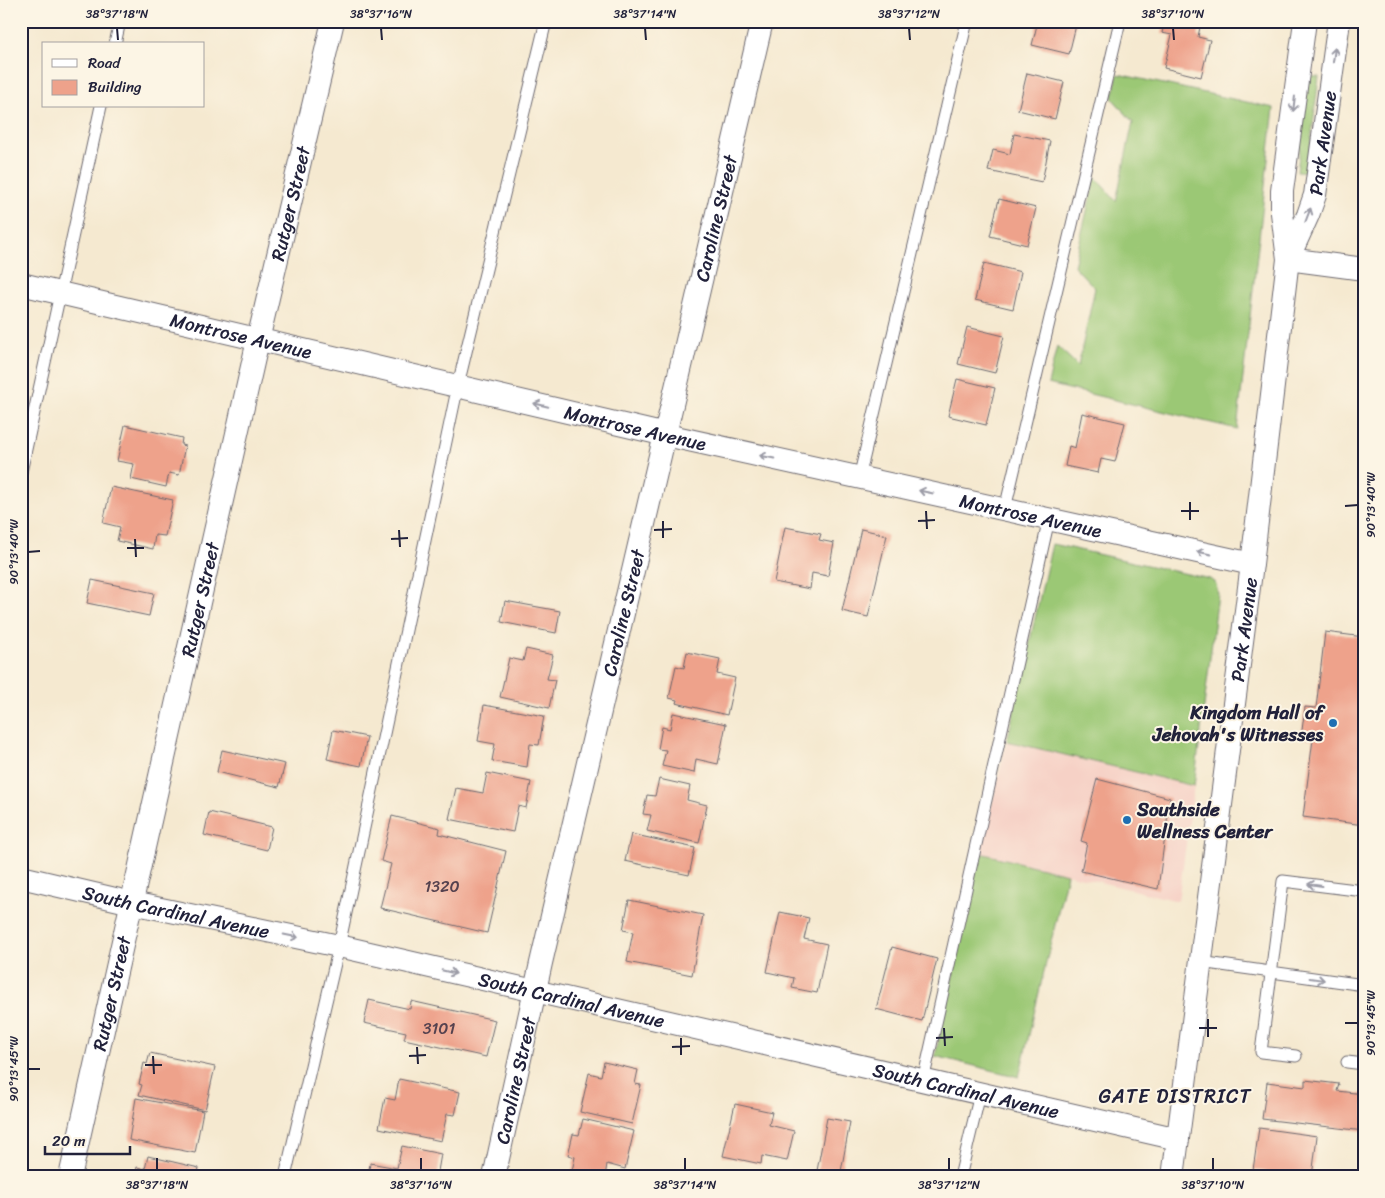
<svg xmlns="http://www.w3.org/2000/svg" width="1385" height="1198" font-family="Sriracha,sans-serif">
<style>
.built{fill:#f6d1c6}
.grass{fill:#9bc875;stroke:#5e7558}
.building{fill:#eea28b}
.lines{fill:none;stroke-linecap:round;stroke-linejoin:round}
.lane-casing{stroke:#6c686f;stroke-width:13}
.street-casing{stroke:#6c686f;stroke-width:24}
.lane{stroke:#fff;stroke-width:11}
.street{stroke:#fff;stroke-width:22}
.oneway{stroke:#9c9ca7}
.ticks{fill:none;stroke:#22223b;stroke-width:2}
.poi-dot{fill:#1f6fb2;stroke:#fcf5e5;stroke-width:2}
.labels{text-anchor:middle;dominant-baseline:central;stroke-width:4;stroke-linejoin:round;paint-order:stroke}
.number-label{font-size:16px;fill:#55424f}
.street-label{font-size:19px;fill:#22223b;stroke:#fcf5e5}
.poi-label{font-size:19px;font-weight:bold;fill:#22223b;stroke:#fcf5e5;text-anchor:end}
.neighbourhood-label{font-size:20px;letter-spacing:1px;fill:#22223b;stroke:#fcf5e5}
.neatline{fill:none;stroke:#22223b;stroke-width:2}
.ticks-label{font-size:12px;text-anchor:middle;fill:#22223b}
</style>
<rect width="100%" height="100%" fill="#fcf5e5"/>
<filter id="ink" filterUnits="userSpaceOnUse"><feTurbulence type="fractalNoise" baseFrequency=".02" numOctaves="2"/><feDisplacementMap in="SourceGraphic" scale="10" xChannelSelector="R" yChannelSelector="G"/><feConvolveMatrix kernelMatrix="1 2 1 2 8 2 1 2 1" color-interpolation-filters="sRGB"/></filter>
<filter id="wash" filterUnits="userSpaceOnUse"><feTurbulence type="fractalNoise" baseFrequency=".0096" numOctaves="4" result="noise"/><feDisplacementMap in="SourceGraphic" scale="20" xChannelSelector="R" yChannelSelector="G"/><feGaussianBlur stdDeviation="1.12" result="paint"/><feColorMatrix in="noise" values="0 0 0 0 0 0 0 0 0 0 0 0 0 0 0 0 0 1.4 0 .05"/><feComposite in="paint" operator="in"/></filter>
<g filter="url(#wash)">
<rect width="100%" height="100%" fill="#f5e9d0"/>
<path class="built" d="M1007,741L1194,786L1178,901L980,853Z"/>
<path class="grass" d="M1118,74L1274,108L1237,429L1048,384L1057,346L1078,366L1095,288L1074,266L1095,177L1116,201L1133,122L1112,98Z
M1309,76L1319,77L1307,172L1297,171Z
M1052,544L1210,579L1216,584L1218,594L1194,786L1007,741Z
M980,853L1067,874L1019,1077L935,1056Z"/>
<g id="blocks">
<path class="building" d="M1038,21H1077L1069,54L1032,45Z
M1165,21L1201,22L1198,37L1210,40L1201,77L1164,68L1172,35L1162,33Z
M1027,73L1064,82L1055,119L1018,110Z
M1014,134L1050,141L1042,182L988,171L993,150L1010,154Z
M999,199L1036,208L1027,245L990,236Z
M984,263L1021,272L1013,309L975,300Z
M967,327L1004,336L995,373L958,364Z
M957,379L995,388L986,425L948,416Z
M1082,413L1125,423L1115,462L1101,459L1098,473L1065,466L1069,446L1075,448Z
M125,425L182,438L181,445L185,446L179,475L169,473L166,487L131,479L134,464L117,461Z
M111,487L173,500L165,536L155,535L153,549L117,541L120,527L103,523Z
M785,527L821,534L819,540L834,543L828,576L812,573L810,589L774,582Z
M861,529L887,535L868,617L842,611Z
M92,580L154,593L149,616L87,603Z
M505,601L560,611L556,633L501,622Z
M1325,632L1364,637V825L1303,817L1313,739L1301,738L1305,707L1316,708Z
M526,649L553,655L547,679L555,680L549,708L500,697L509,658L523,661Z
M687,652L720,659L717,674L735,678L727,715L676,703L677,700L669,698L676,666L684,668Z
M484,705L544,716L539,745L530,744L527,767L492,761L495,744L478,741Z
M673,713L726,724L718,764L696,759L694,773L662,766L666,750L658,749L662,727L670,729Z
M333,730L367,737L361,766L327,759Z
M222,750L285,764L279,787L217,772Z
M487,773L531,782L526,808L518,806L513,832L449,819L456,788L483,793Z
M659,779L690,786L687,800L707,805L699,843L647,831L651,815L643,814L647,795L655,796Z
M1097,779L1170,798L1158,889L1081,871L1087,843L1081,841Z
M209,812L272,827L267,850L204,835Z
M392,816L440,828L439,834L506,851L487,933L380,908L391,864L381,861Z
M631,834L695,848L689,875L625,861Z
M629,900L703,915L692,975L627,962L633,932L623,930Z
M780,912L809,918L804,939L827,944L817,993L792,988L794,978L767,972Z
M892,947L937,959L922,1021L876,1009Z
M369,1000L410,1009L411,1001L495,1020L486,1057L404,1039L406,1032L364,1023Z
M150,1053L215,1067L205,1110L139,1095L142,1085L139,1084L144,1063L147,1064Z
M604,1062L638,1070L635,1084L641,1085L632,1124L580,1112L589,1073L601,1076Z
M399,1079L460,1092L455,1115L447,1114L441,1141L379,1128L385,1098L395,1100Z
M1305,1080L1339,1084L1337,1091L1364,1094V1131L1262,1119L1267,1082L1305,1087Z
M136,1098L203,1111L195,1153L129,1140Z
M735,1104L772,1112L769,1125L794,1131L787,1161L762,1156L761,1164L723,1156Z
M827,1118L850,1122L840,1177L816,1176Z
M583,1119L634,1131L625,1169L607,1164L605,1177H595L572,1171L575,1157L568,1155L573,1134L579,1135Z
M1259,1128L1317,1136L1312,1177L1253,1170Z
M402,1146L441,1154L437,1177H368L370,1163L397,1168Z
M148,1156L199,1168L197,1177H135L137,1167L145,1169Z"/>
</g>
</g>
<g filter="url(#ink)">
<use href="#blocks" fill-opacity="0" stroke="#6c686f" stroke-width="1"/>
<g class="lines">
<g class="lane-casing">
<path id="lane" d="M115,44L120,21
M21,472L101,106
M859,478L967,21
M1005,509L1120,21
M1200,962L1364,985
M1296,1056L1261,1052L1283,881L1364,891
M1347,1062L1364,1064
M923,1081L1049,519
M285,1177L339,946L458,385L546,21
M960,1177L980,1094"/>
</g>
<g class="street-casing">
<g id="street">
<path id="s1" d="M1288,259L1308,215L1315,195L1339,21"/>
<path d="M1288,259L1364,269"/>
<path id="s2" d="M21,284L666,435L1252,564"/>
<path id="s3" d="M21,877L132,903L339,946L1178,1139"/>
<path id="s4" d="M70,1177L258,340L333,21"/>
<path id="s5" d="M494,1177L541,963L762,21"/>
<path id="s6" d="M1173,1177L1252,564L1288,259L1282,213V191L1305,21"/>
</g>
</g>
<use href="#lane" class="lane"/>
<use href="#street" class="street"/>
</g>
<defs><path id="oneway-shaft" d="M-6 0H5M1.5-3L5.5 0L1.5 3" fill="none" stroke-width="1.6" stroke-linecap="round" stroke-linejoin="round" transform="scale(1.25)"/></defs>
<g class="oneway">
<use href="#oneway-shaft" transform="translate(1334 55) rotate(-82)"/>
<use href="#oneway-shaft" transform="translate(1294 104) rotate(97)"/>
<use href="#oneway-shaft" transform="translate(1308 215) rotate(-69)"/>
<use href="#oneway-shaft" transform="translate(541 405) rotate(-166)"/>
<use href="#oneway-shaft" transform="translate(767 457) rotate(-168)"/>
<use href="#oneway-shaft" transform="translate(926 492) rotate(-168)"/>
<use href="#oneway-shaft" transform="translate(1204 553) rotate(-168)"/>
<use href="#oneway-shaft" transform="translate(1315 885) rotate(-172)"/>
<use href="#oneway-shaft" transform="translate(291 936) rotate(12)"/>
<use href="#oneway-shaft" transform="translate(449 972) rotate(13)"/>
<use href="#oneway-shaft" transform="translate(1317 979) rotate(8)"/>
</g>
</g>
<path class="ticks" d="M117,28L118,40M381,28L382,40M645,28L646,40M909,28L910,40M1173,28L1174,40M1190,502V520M1345,506L1358,505M926,511L927,529M1181,511H1199M663,521V538M918,521L935,520M399,530L400,547M654,530L672,529M135,539L136,557M391,539L408,538M127,548H144M28,552L40,551M1208,1019V1037M1345,1023H1358M944,1028L945,1046M1199,1028H1217M681,1038V1055M936,1038L953,1037M417,1047L418,1064M672,1047L690,1046M153,1056L154,1074M409,1056L426,1055M145,1065H162M28,1069H40M157,1158V1170M421,1158V1170M685,1158V1170M949,1158V1170M1213,1158V1170"/>
<g class="poi-dot">
<circle cx="1333" cy="723" r="5"/>
<circle cx="1127" cy="820" r="5"/>
</g>
<g class="labels">
<g class="number-label">
<text x="442" y="886">1320</text>
<text x="439" y="1028">3101</text>
</g>
<g class="street-label">
<text stroke="none"><textPath href="#s1" startOffset="122">Park Avenue</textPath></text>
<text stroke="none"><textPath href="#s4" startOffset="998">Rutger Street</textPath></text>
<text stroke="none"><textPath href="#s5" startOffset="984">Caroline Street</textPath></text>
<text stroke="none"><textPath href="#s2" startOffset="226">Montrose Avenue</textPath></text>
<text stroke="none"><textPath href="#s2" startOffset="631">Montrose Avenue</textPath></text>
<text stroke="none"><textPath href="#s2" startOffset="1036">Montrose Avenue</textPath></text>
<text stroke="none"><textPath href="#s4" startOffset="592">Rutger Street</textPath></text>
<text stroke="none"><textPath href="#s5" startOffset="579">Caroline Street</textPath></text>
<text stroke="none"><textPath href="#s6" startOffset="552">Park Avenue</textPath></text>
<text stroke="none"><textPath href="#s3" startOffset="159">South Cardinal Avenue</textPath></text>
<text stroke="none"><textPath href="#s4" startOffset="188">Rutger Street</textPath></text>
<text stroke="none"><textPath href="#s3" startOffset="564">South Cardinal Avenue</textPath></text>
<text stroke="none"><textPath href="#s5" startOffset="99">Caroline Street</textPath></text>
<text stroke="none"><textPath href="#s3" startOffset="969">South Cardinal Avenue</textPath></text>
</g>
<g class="poi-label">
<text x="1323" y="712">Kingdom Hall of<tspan x="1323" dy="22">Jehovah's Witnesses</tspan></text>
<text x="1137" y="809" text-anchor="start">Southside<tspan x="1137" dy="22">Wellness Center</tspan></text>
</g>
<g class="neighbourhood-label">
<text x="1175" y="1096">GATE DISTRICT</text>
</g>
</g>
<rect width="1385" height="1198" fill="none" stroke="#fcf5e5" stroke-width="55"/>
<rect x="42" y="42" width="162" height="65" fill="#fcf5e5" stroke="#a5a1a1"/>
<rect x="52" y="59" width="25" height="8" fill="#ffffff" stroke="#a5a1a1"/>
<text x="88" y="68" font-size="15" fill="#22223b">Road</text>
<rect x="52" y="80" width="25" height="15" fill="#eea28b" stroke="#a5a1a1"/>
<text x="88" y="92" font-size="15" fill="#22223b">Building</text>
<path d="M45 1146v8h85v-8" fill="none" stroke="#22223b" stroke-width="2.5"/>
<text x="52" y="1146" font-size="15" fill="#22223b" stroke="#fcf5e5" stroke-width="4" paint-order="stroke">20 m</text>
<rect x="28" y="28" width="1330" height="1142" class="neatline"/>
<g class="ticks-label">
<text x="117" y="18">38°37'18"N</text>
<text x="381" y="18">38°37'16"N</text>
<text x="645" y="18">38°37'14"N</text>
<text x="909" y="18">38°37'12"N</text>
<text x="1173" y="18">38°37'10"N</text>
<text transform="translate(1371 505) rotate(-90)" y="4">90°13'40"W</text>
<text transform="translate(14 552) rotate(-90)" y="4">90°13'40"W</text>
<text transform="translate(1371 1023) rotate(-90)" y="4">90°13'45"W</text>
<text transform="translate(14 1069) rotate(-90)" y="4">90°13'45"W</text>
<text x="157" y="1189">38°37'18"N</text>
<text x="421" y="1189">38°37'16"N</text>
<text x="685" y="1189">38°37'14"N</text>
<text x="949" y="1189">38°37'12"N</text>
<text x="1213" y="1189">38°37'10"N</text>
</g>
</svg>
